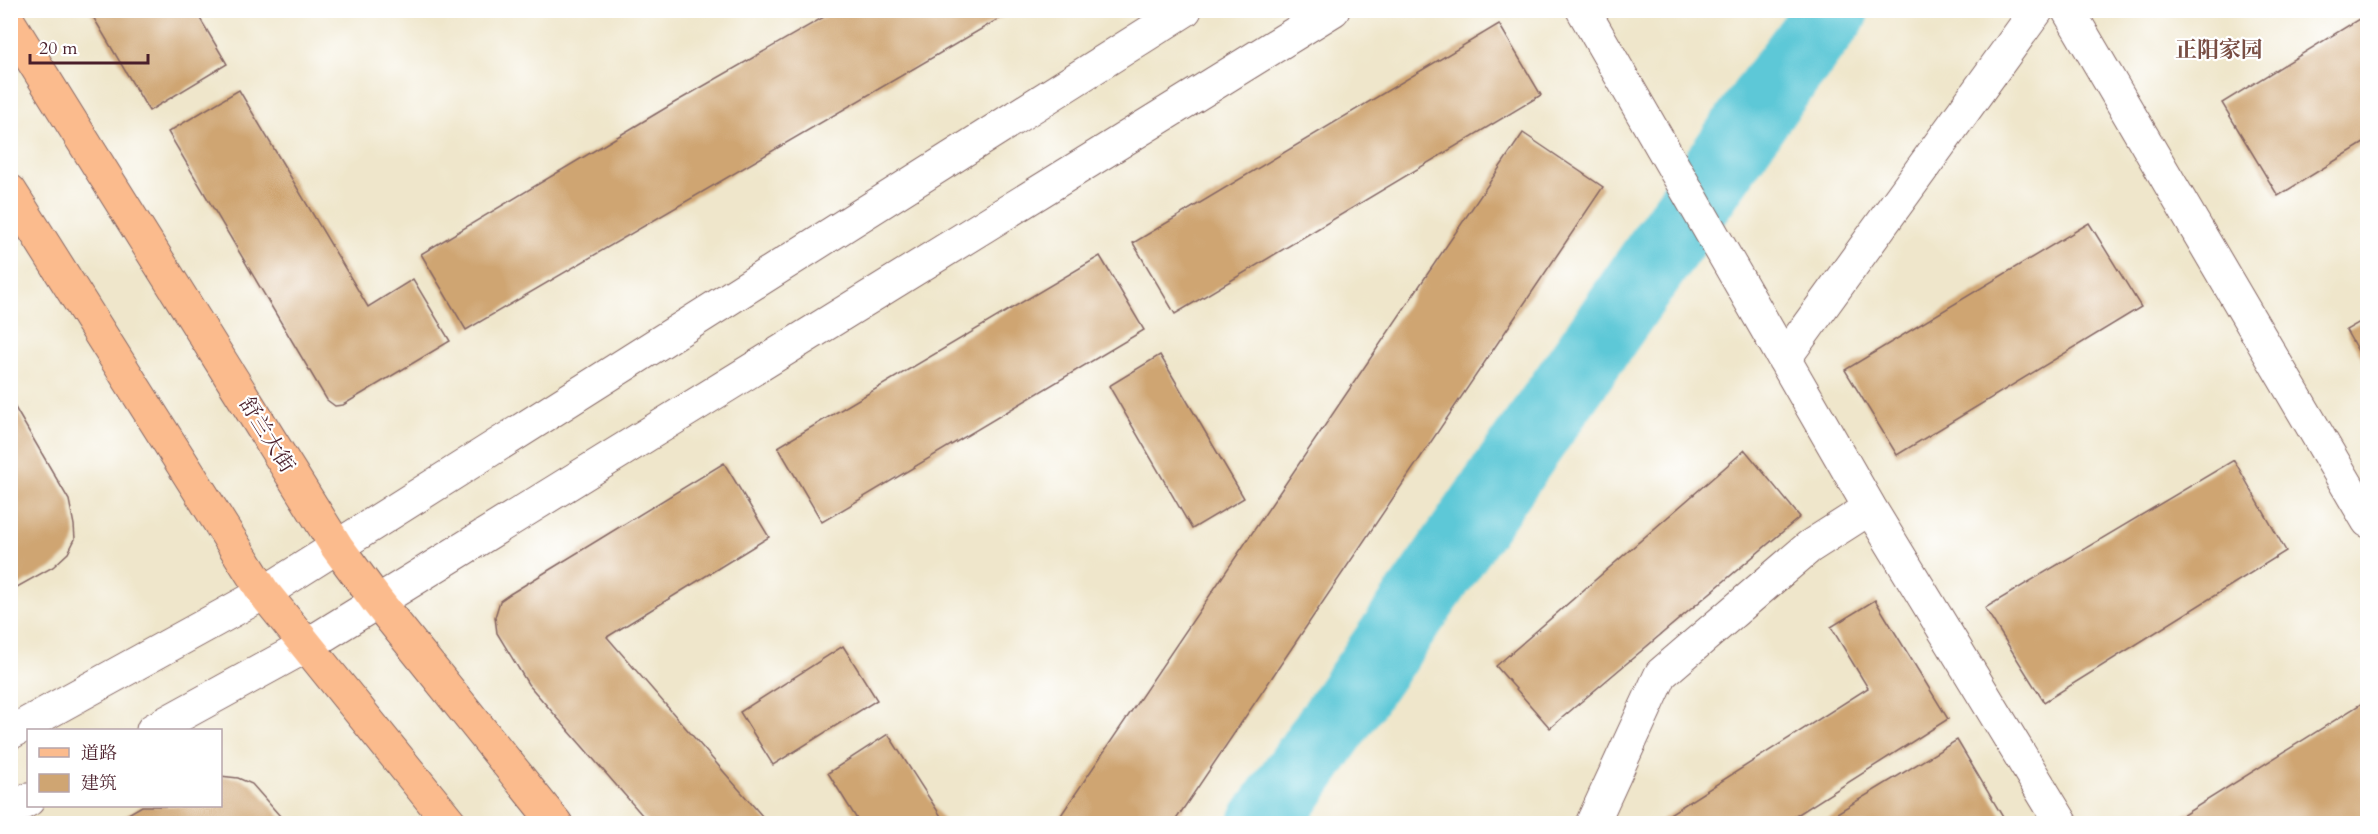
<svg xmlns="http://www.w3.org/2000/svg" width="2378" height="834" font-family="Cardo,'Noto Serif SC',serif">
<style>
.lines{fill:none;stroke-linecap:round;stroke-linejoin:round}
.river{stroke:#5dc8d7;stroke-width:72}
.building{fill:#cfa572}
.minor-casing{stroke:#846563;stroke-width:35}
.major-casing{stroke:#846563;stroke-width:35}
.minor{stroke:#fff;stroke-width:33}
.major{stroke:#fbbb8d;stroke-width:33}
.labels{text-anchor:middle;dominant-baseline:central;stroke-width:4.5;stroke-linejoin:round;paint-order:stroke}
.street-label{font-size:21px;fill:#4a1f2b;stroke:#fff}
.neighbourhood-label{font-size:22px;font-weight:bold;fill:#794e44;stroke:#fff}
</style>
<rect width="100%" height="100%" fill="#fff"/>
<filter id="ink" filterUnits="userSpaceOnUse"><feTurbulence type="fractalNoise" baseFrequency=".0167" numOctaves="2"/><feDisplacementMap in="SourceGraphic" scale="12" xChannelSelector="R" yChannelSelector="G"/><feConvolveMatrix kernelMatrix="1 2 1 2 8 2 1 2 1" color-interpolation-filters="sRGB"/></filter>
<filter id="wash" filterUnits="userSpaceOnUse"><feTurbulence type="fractalNoise" baseFrequency=".008" numOctaves="4" result="noise"/><feDisplacementMap in="SourceGraphic" scale="24" xChannelSelector="R" yChannelSelector="G"/><feGaussianBlur stdDeviation="1.35" result="paint"/><feColorMatrix in="noise" values="0 0 0 0 0 0 0 0 0 0 0 0 0 0 0 0 0 1.4 0 .05"/><feComposite in="paint" operator="in"/></filter>
<g filter="url(#wash)">
<rect width="100%" height="100%" fill="#efe6cb"/>
<g class="lines">
<path class="river" d="M1264,824L1768,97L1833,10"/>
</g>
<g id="blocks">
<path class="building" d="M89,10H195L227,64L149,111Z
M836,10H1014L466,330L421,254L674,103Z
M2367,14V141L2278,196L2222,103Z
M1499,24L1541,95L1175,314L1133,243Z
M239,90L368,307L413,279L450,341L343,405L335,406L327,400L168,132Z
M1523,133L1603,187L1173,824H1055Z
M2089,223L2141,307L1897,455L1845,370Z
M1100,256L1144,330L822,522L778,447Z
M2367,318V367L2346,330Z
M1160,355L1244,498L1192,529L1109,386Z
M10,399L69,500L74,525L75,539L68,553L53,567L10,591Z
M1745,450L1800,517L1550,728L1496,666Z
M2234,460L2286,551L2044,702L1985,608Z
M724,463L769,537L607,637L769,824H650L528,684L497,633L495,617L500,601L510,594Z
M1875,600L1948,719L1783,824H1654L1868,688L1831,627Z
M843,646L877,700L773,765L740,712Z
M2367,700V824H2169Z
M888,734L946,824H860L828,773Z
M1957,740L2007,824H1819Z
M220,776L238,778L252,784L287,824H111L142,806H220Z"/>
</g>
</g>
<g filter="url(#ink)">
<use href="#blocks" fill-opacity="0" stroke="#846563" stroke-width="1.5"/>
<g class="lines">
<g class="minor-casing">
<path id="minor" d="M1583,10L1870,508L2062,824
M2068,10L2368,521
M1784,359L2037,10
M153,730L306,646L1333,10
M10,733L264,593L1185,10
M10,810L28,800
M1592,824L1661,674L1809,547L1870,508"/>
</g>
<g class="major-casing">
<path id="major" d="M10,24L337,547L377,601L556,824
M10,191L264,593L451,824"/>
</g>
<use href="#minor" class="minor"/>
<use href="#major" class="major"/>
</g>
</g>
<g class="labels">
<g class="street-label">
<text transform="translate(267 435) rotate(58)">舒兰大街</text>
</g>
<g class="neighbourhood-label">
<text x="2219" y="50">正阳家园</text>
</g>
</g>
<rect width="2378" height="834" fill="none" stroke="#fff" stroke-width="36"/>
<rect x="27" y="729" width="195" height="78" fill="#ffffff" stroke="#b7a5aa" stroke-width="1.5"/>
<rect x="39" y="748" width="30" height="9" fill="#fbbb8d" stroke="#b7a5aa" stroke-width="1.5"/>
<text x="81" y="759" font-size="18" fill="#4a1f2b">道路</text>
<rect x="39" y="774" width="30" height="18" fill="#cfa572" stroke="#b7a5aa" stroke-width="1.5"/>
<text x="81" y="789" font-size="18" fill="#4a1f2b">建筑</text>
<path d="M30 54v9h118v-9" fill="none" stroke="#4a1f2b" stroke-width="3"/>
<text x="39" y="54" font-size="18" fill="#4a1f2b" stroke="#ffffff" stroke-width="4.5" paint-order="stroke">20 m</text>
</svg>
